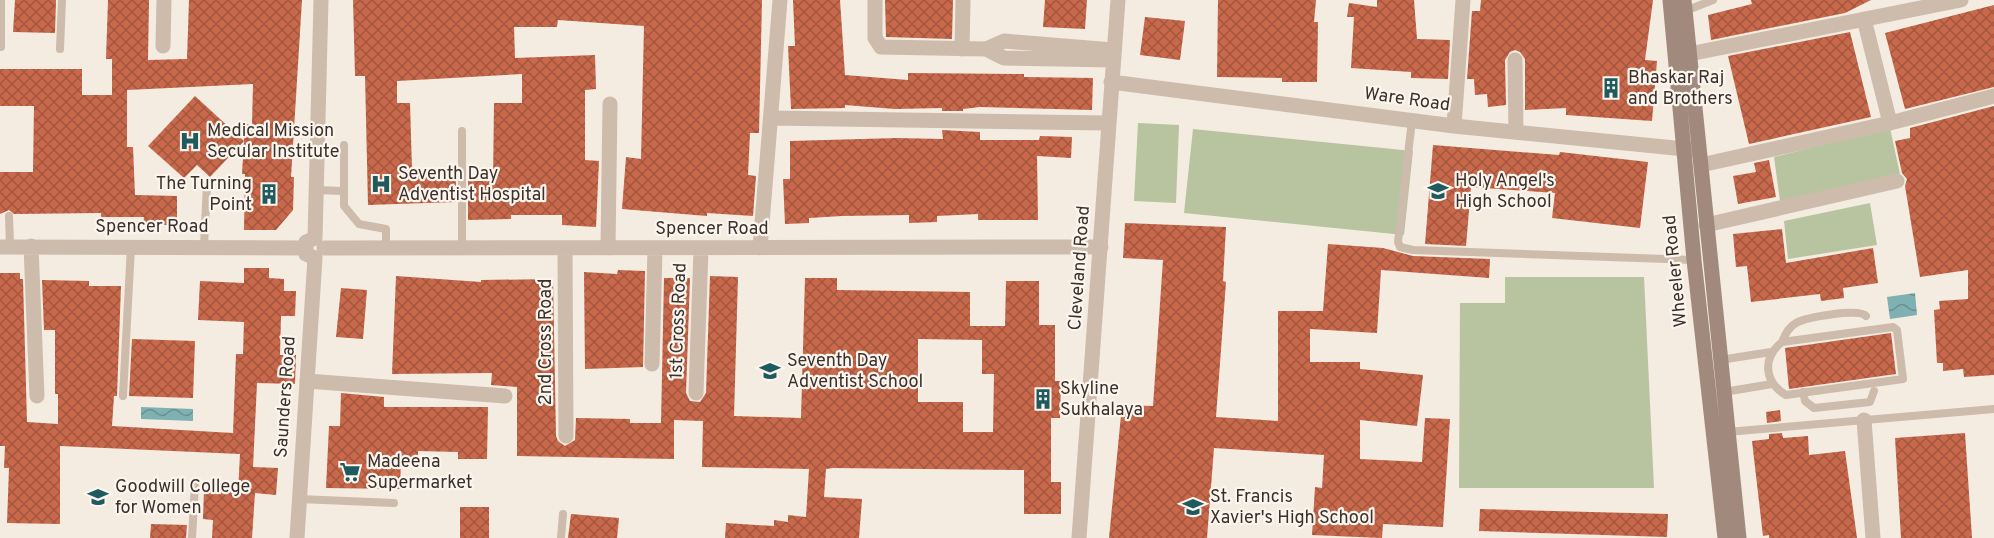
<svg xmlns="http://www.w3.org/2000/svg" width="1994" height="538" font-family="Overpass,sans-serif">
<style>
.green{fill:#b8c4a0}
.water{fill:url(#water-waves)}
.building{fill:url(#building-cross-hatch);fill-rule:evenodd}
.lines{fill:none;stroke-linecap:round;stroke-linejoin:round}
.service{stroke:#cdbbac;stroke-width:8}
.minor{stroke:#cdbbac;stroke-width:15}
.tertiary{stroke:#cdbbac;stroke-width:15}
.secondary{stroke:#a18a7d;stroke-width:15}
.labels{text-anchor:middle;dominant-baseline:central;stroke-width:4.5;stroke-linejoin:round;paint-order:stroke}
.poi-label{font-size:18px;fill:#3b302b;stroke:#fbf5ee;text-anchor:start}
.street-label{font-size:18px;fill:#3b302b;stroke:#fbf5ee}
</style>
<defs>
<pattern id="water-waves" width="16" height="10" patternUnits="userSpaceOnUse" patternTransform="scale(1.5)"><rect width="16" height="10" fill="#7fb0b2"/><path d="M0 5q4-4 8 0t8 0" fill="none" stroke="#699091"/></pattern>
<pattern id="building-cross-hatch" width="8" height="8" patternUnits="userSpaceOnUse" patternTransform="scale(1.5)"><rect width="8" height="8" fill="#c8694b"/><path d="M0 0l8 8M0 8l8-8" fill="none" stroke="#a4573f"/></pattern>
</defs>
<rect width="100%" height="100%" fill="#f4ebe1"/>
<path class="green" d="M1138,123L1179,125L1176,203L1134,201Z
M1890,128L1900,174L1780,201L1774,157Z
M1193,129L1413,151L1404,235L1184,213Z
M1870,203L1877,245L1788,259L1784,221Z
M1505,277H1644L1654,488H1459L1460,303H1505Z"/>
<path class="water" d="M1915,293L1917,315L1890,319L1887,297Z
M141,407L193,409V421L141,419Z"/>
<path class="building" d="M15,0H56L55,33L13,32Z
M108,0H149L148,60L187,59L189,0H302L291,177H294L293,210L276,230H244L245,174H242L244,141L210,177L197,165L184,178L148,146L195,96L244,141L245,124H252L253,84L127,90V147H133L135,195L177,196V225H143L144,217H101V213L14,214L9,210L0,214V172H33L34,106H0V69H82V95H112V59H106Z
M353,0H762L759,133H750L748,175L756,176L753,216L707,213V216L622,209L626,157L641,159L644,26L558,20L557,27H514L515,58L595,55L596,89L585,90V160L599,161L596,227L562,225V215H511V219L468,220V181H493L494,103H522V74L397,81V103H410L412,170L448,169L449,181H456V202L368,205L365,76H355Z
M793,0H840L845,75L908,80V73L1024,74V77L1093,78L1092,110L980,107L963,109V111H942V108L895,109L845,105V108L791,109L788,46H795Z
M885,0H953L952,39L886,37Z
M1045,0H1087L1085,29L1043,27Z
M1218,0H1316L1314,22H1318L1317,82H1282V78L1217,77Z
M1377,0H1414L1417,39L1450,40L1448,79L1411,78V72L1351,68L1354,17H1347L1349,3L1377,7Z
M1481,0H1653L1645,60L1657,61L1652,121L1566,115V108L1525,110V59L1520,52L1515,50L1510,52L1505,60L1506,105L1488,107L1487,94L1475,95L1474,79H1467L1472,11H1480Z
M1751,0H1871L1845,13L1711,40L1708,15L1752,4Z
M1994,5V87L1905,109L1885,33Z
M1145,17L1185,21L1180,60L1140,55Z
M1850,32L1871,117L1749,144L1728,56Z
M1994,106V375L1964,377L1963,369L1943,371V363H1937L1934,310L1940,309L1939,301L1968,299V270L1920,277L1905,186L1907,179L1902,173L1895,141L1910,138V128Z
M942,130L980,132V140H1039L1040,136L1072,137L1071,158L1037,156L1038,220H978V214L937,216V222L909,223V215L842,216L809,218V223L785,224L783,179H790V141L897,138L943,139Z
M1433,145L1559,155L1560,152L1648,162L1640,228L1552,218L1555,193L1471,187L1466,246L1425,244Z
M1769,160L1776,197L1738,204L1733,176L1756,172L1754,163Z
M1125,223L1226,227L1223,281L1226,282L1216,417L1278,421V311H1323L1328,244L1383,248L1413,256L1490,259L1489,278L1381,270L1377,333L1310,329V362H1360V369L1423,375L1417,426L1360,420V459L1422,462L1425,418L1450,419L1443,527L1383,524L1382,538L1312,535L1315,487L1322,488L1324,455L1214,448L1207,538H1109L1122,405L1153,406L1163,260L1123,258Z
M1782,229L1786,263L1873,248L1878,283L1843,288L1844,298L1821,301L1820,294L1751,302L1747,266L1736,267L1733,234Z
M244,268H269V278L284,279V291H296L295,316H281L280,355H296L295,384L257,383L253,467L278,468L276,495L255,493L252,538H212L213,520L203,519L204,490L238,492L240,454L60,446V524L7,523L9,468H4L5,446H0V273H20V279H23L27,422L58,424V394H55V330H44L42,280L89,281V286H121L117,396H114L112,426L233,433L236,354H243L244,322L198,320L200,281L244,283Z
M618,270L645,271L643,367L585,369L584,272L617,274Z
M396,276L481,282V280L553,279L556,436L558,441L565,446L575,440L576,418L630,419V423H661L664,278H690L686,393L690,401L700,402L706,393L710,276L738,277L734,416L801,418L805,278H837V290L970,292V326H1005L1006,281H1039V325H1055V381H1061L1060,418H1051V482H1061V514H1024V470L833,468L826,469L824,497L862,499L859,538H725L726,523L774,526V520L788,522V515L806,517L809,469L702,467L703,421L674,420V459L517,456V387L491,385L492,373L392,374ZM918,339L982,340V374H994L993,432H963V402H918Z
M341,288L367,290L363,339L336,337Z
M1891,333L1896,374L1789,389L1785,348Z
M132,339L195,341L193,398L129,396Z
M341,393L384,397V407H488L487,459H458V452L418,451V459L401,458L400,489L326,488L329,426H340Z
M1780,410L1781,421L1767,423L1766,412Z
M1782,433L1783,438L1808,436L1809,455L1845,451L1857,538H1769V535L1763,536L1752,441L1769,439V434Z
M1965,433L1972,538H1901L1895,438Z
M460,507H489V538H460Z
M1480,509L1668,514L1667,537L1479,531Z
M571,514L619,518L617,538H568Z
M151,524L187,525L186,538H150Z"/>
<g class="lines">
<path class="service" d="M1685,11L1713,0
M1,47V0
M60,49L62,0
M1412,120L1398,242L1400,247L1413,250L1694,260
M462,131V248
M344,145V206L359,224L386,229V248
M316,190L343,191
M9,216L10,246
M204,246L207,184
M1893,327L1897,330L1903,379L1786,395C1764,382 1762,358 1782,342Z
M1782,342C1785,334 1789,327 1796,323C1807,317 1859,308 1866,316
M1720,360L1771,352
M1724,392L1772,384
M1803,392L1805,401L1814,408L1870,402L1874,391
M123,396L131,247
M1727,432L1994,409
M299,499L394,503
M192,538L195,484
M561,538L563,514"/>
<path class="minor" d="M875,0V38L881,47L986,49L1004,41L1113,50
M1864,19L1890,123
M163,46L164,0
M962,49L963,0
M986,49L1004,58L1113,60
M1689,54L1961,0
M1515,60L1516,132
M1111,82L1454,126L1695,150
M772,118L1108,123
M1454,126L1463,0
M1701,165L1890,123L1994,96
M1706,225L1897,181
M31,246L37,396
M0,247L304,248
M324,248L1101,247
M565,248L566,436
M608,248L610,104
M760,248L780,0
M652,364L655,249
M307,381L505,396
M696,393L701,249
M1864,420L1873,538
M1079,538L1118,0"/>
<path class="tertiary" d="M315,238L321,0
M315,258L306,254V242L315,238
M297,538L315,258"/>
<path class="secondary" d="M1670,0L1694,260L1725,538
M1684,0L1739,538"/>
</g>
<defs>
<g id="building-bare" transform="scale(1.62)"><path d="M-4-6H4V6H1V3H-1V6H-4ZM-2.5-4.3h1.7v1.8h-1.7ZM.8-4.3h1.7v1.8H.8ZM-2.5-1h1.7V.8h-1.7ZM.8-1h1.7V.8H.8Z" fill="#1f5a5e" stroke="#fbf5ee" stroke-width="2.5" paint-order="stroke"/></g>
<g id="hospital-bare" transform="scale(1.62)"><path d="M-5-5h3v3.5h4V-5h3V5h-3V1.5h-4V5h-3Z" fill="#1f5a5e" stroke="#fbf5ee" stroke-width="2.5" paint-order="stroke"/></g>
<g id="school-bare" transform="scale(1.62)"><path d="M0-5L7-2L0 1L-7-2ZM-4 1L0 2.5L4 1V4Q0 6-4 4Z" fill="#1f5a5e" stroke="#fbf5ee" stroke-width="2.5" paint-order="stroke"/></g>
<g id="supermarket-bare" transform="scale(1.62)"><path d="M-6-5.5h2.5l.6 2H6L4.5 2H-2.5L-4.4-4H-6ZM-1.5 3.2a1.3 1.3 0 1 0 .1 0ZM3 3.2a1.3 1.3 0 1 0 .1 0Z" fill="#1f5a5e" stroke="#fbf5ee" stroke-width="2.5" paint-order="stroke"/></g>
<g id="university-bare" transform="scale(1.62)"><path d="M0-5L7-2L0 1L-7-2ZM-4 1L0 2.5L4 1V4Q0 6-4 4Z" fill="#1f5a5e" stroke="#fbf5ee" stroke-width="2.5" paint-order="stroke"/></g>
</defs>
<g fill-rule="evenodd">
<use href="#building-bare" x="1611" y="88"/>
<use href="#hospital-bare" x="190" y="141"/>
<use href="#hospital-bare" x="381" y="184"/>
<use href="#school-bare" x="1438" y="191"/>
<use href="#building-bare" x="269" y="194"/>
<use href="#school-bare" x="770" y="371"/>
<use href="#building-bare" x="1043" y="399"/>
<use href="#supermarket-bare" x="350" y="472"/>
<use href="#university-bare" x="98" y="497"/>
<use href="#school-bare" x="1193" y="507"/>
</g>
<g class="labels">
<g class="poi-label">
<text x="1628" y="78">Bhaskar Raj<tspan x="1628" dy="21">and Brothers</tspan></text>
<text x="207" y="131">Medical Mission<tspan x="207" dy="21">Secular Institute</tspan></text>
<text x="398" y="174">Seventh Day<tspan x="398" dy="21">Adventist Hospital</tspan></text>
<text x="1455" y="181">Holy Angel's<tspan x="1455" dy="21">High School</tspan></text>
<text x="252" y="184" text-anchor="end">The Turning<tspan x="252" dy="21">Point</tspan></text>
<text x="787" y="361">Seventh Day<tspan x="787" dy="21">Adventist School</tspan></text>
<text x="1060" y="389">Skyline<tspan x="1060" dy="21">Sukhalaya</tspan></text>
<text x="367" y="462">Madeena<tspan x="367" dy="21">Supermarket</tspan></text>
<text x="115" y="487">Goodwill College<tspan x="115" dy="21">for Women</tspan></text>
<text x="1210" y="497">St. Francis<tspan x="1210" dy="21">Xavier's High School</tspan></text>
</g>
<g class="street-label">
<text transform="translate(1407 100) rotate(8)">Ware Road</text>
<text x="152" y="227">Spencer Road</text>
<text x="712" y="229">Spencer Road</text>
<text transform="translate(1080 268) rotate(-86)">Cleveland Road</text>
<text transform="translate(1676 271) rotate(-96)">Wheeler Road</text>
<text transform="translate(679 321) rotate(-88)">1st Cross Road</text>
<text transform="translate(546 342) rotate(-90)">2nd Cross Road</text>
<text transform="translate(286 397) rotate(-86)">Saunders Road</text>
</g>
</g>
</svg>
